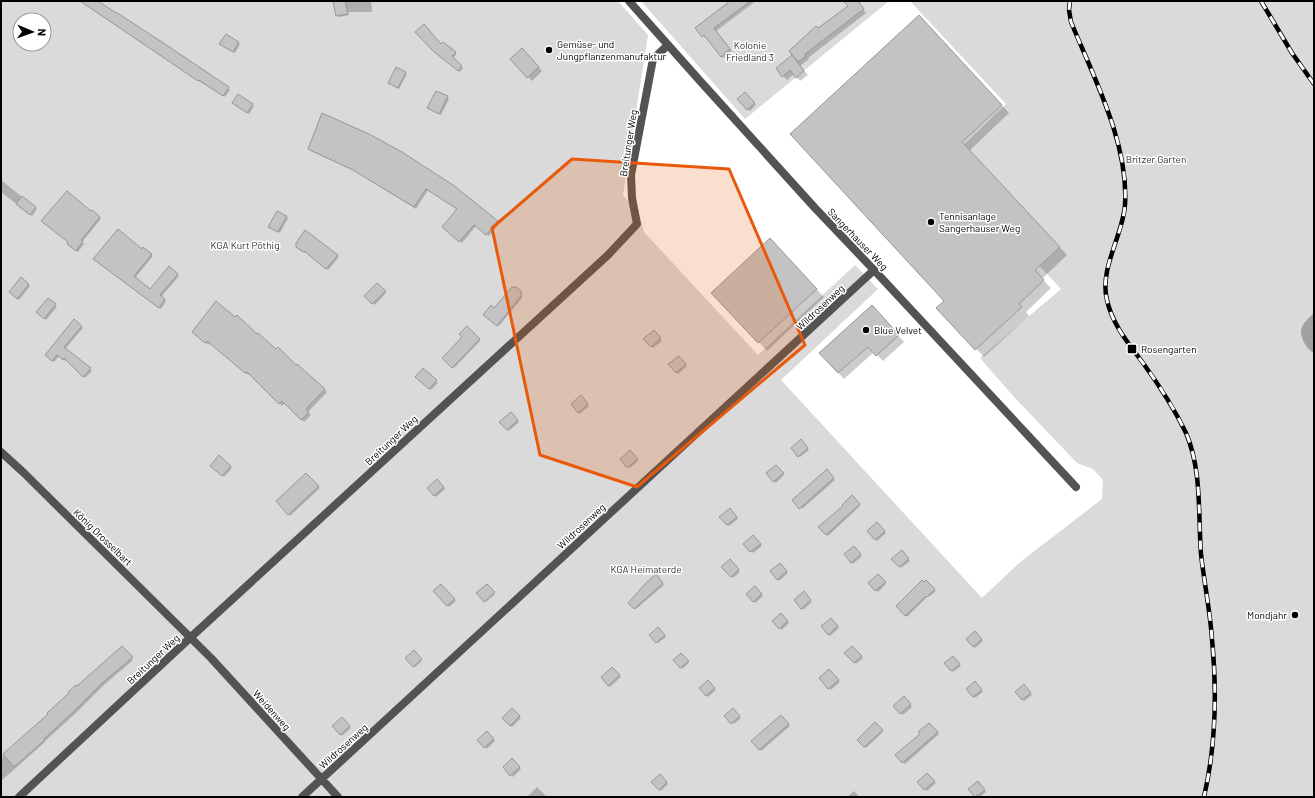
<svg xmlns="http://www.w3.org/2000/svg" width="1315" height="798" font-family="Barlow,sans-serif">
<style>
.green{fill:#dadada;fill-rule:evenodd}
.water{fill:#a1a1a1}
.shadow{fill:#0003}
.building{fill:#c3c3c3;stroke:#979797}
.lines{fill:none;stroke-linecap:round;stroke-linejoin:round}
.service{stroke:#535353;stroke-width:8}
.minor{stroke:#535353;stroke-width:8}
.rail-casing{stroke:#000;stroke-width:4.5}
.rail{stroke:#fff;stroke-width:3;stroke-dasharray:9;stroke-linecap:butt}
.marked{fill:#e8590c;fill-opacity:0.2;stroke:#e8590c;stroke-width:3;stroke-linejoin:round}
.poi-dot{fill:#000;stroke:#fff;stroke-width:1.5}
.labels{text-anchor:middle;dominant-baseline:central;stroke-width:3;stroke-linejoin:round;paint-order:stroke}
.poi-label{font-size:10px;fill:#000;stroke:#fff;text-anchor:start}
.park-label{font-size:10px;fill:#313131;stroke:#fff}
.street-label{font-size:10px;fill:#000;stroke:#fff}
</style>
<rect width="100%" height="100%" fill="#fff"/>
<path class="green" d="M1,1H618L648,35L623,195L639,214L644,232L758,355L855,265L878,289L781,380L982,598L1019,563L1102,499L1103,480L1093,469L1077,463L1014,397L980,358L1061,289L944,164L1006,104L910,1H1314V797H1ZM20,20H44V44H20Z
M641,1H889L745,119Z"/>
<path class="water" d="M1314,313V353C1306,349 1297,334 1303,325C1305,321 1310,317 1314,313Z"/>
<path class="shadow" d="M87,1H97L228,88L230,90L225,97L200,82Z
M334,1H371L372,12H348L349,15L339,17L337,15Z
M731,1H756L716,31L732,51L723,58L706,37L705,38L703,36Z
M848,1H857L866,13L808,58L809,59L800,66L808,75L800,81L794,74L787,80L783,76L849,6Z
M927,24L1009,113L969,151L1067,255L1042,279L1051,288L1026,312L1029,316L984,357L938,308L945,301Z
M238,43L240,44L235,53L222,45Z
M441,45L457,54L453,58L463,68L460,72L436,53Z
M526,53L542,71L532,81L511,59Z
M397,68L407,74L399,89L389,83Z
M745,93L756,105L750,111L738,99Z
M447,97L449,99L441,115L429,108Z
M235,104L252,105L254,106L249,114Z
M323,114L497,222L499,224L489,236L476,226L462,243L445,229L458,209L428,190L416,209L357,172L311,151L309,149Z
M1,180L37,209L32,216L1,192Z
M92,211L101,219L82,242L84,244L78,252L70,246Z
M286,217L288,218L280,233L271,228Z
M143,248L153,256L135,278L151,290L169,268L179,276L161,297L166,301L161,309L96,260L142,250Z
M778,248L824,297L767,351L712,293Z
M299,249L337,255L339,257L328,270L306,251L305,253Z
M21,279L30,286L19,300L10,292Z
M377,284L386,293L375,305L366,296Z
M516,288L522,294V298L499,326L485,315L494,309Z
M48,299L57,307L46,320L37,312Z
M878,312L904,342L883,361L874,352L844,379L820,353Z
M74,320L83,328L65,349L92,371L85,378L66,359L65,361L59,356L54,362L46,355Z
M467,328L480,341L454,368L444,358L464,337Z
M654,331L662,341L653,348L645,339Z
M196,334L257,336L296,367L297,366L327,392L308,412L311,415L304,422L285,403L282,406L250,373L248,375L210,342L208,345Z
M679,357L687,366L678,374L670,365Z
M423,370L438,383L431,390L417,377Z
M581,397L589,406L580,414L572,404Z
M511,413L519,422L509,431L501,422Z
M801,441L809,450L800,457L792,448Z
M630,451L638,461L630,468L621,459Z
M219,457L232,468L224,477L212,466Z
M776,466L784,475L776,483L767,474Z
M827,471L835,480L802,509L793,500Z
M306,474L320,488L290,516L277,501Z
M437,480L445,489L436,497L428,488Z
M852,497L860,506L828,536L820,527L844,506Z
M730,510L738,519L729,526L721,517Z
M877,524L886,533L877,541L869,531Z
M753,536L762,546L753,553L744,544Z
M854,547L862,556L853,564L845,554Z
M901,551L910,561L901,568L893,559Z
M730,561L740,572L733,578L723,567Z
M780,564L788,573L779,581L771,572Z
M878,575L886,584L878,592L869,583Z
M656,576L664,585L636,609L630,603Z
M926,581L936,591L929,597L928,596L907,617L897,606Z
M441,585L456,601L449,607L435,591Z
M487,585L495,594L486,602L478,593Z
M755,588L763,596L755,603L747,594Z
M804,593L812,602L803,610L795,600Z
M781,615L789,623L782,630L774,621Z
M831,619L839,628L830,636L822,627Z
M658,628L666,637L658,643L650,635Z
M975,632L983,641L975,648L967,639Z
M122,647L133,660L104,685L75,714L45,741V742L1,781V758Z
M852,647L863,658L856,664L846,653Z
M414,652L422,661L415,667L407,658Z
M681,654L689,663L682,669L674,660Z
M953,657L961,666L953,672L945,664Z
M612,668L621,677L610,687L602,678Z
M829,670L840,682L831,690L820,678Z
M708,681L716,690L708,697L700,688Z
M975,683L983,692L975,698L967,689Z
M1024,686L1032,695L1024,701L1017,692Z
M904,698L912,707L903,715L894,706Z
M512,710L521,718L512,727L504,718Z
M733,710L741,718L734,724L726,716Z
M781,716L790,726L761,751L752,741Z
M342,719L351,728L342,736L333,726Z
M875,723L883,732L866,748L858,740Z
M929,724L939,734L905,764L897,755L921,734Z
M487,732L495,741L487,749L478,740Z
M512,760L521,769L513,777L504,767Z
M927,774L936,783L927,791L918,782Z
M660,776L668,784L661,791L653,782Z
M978,783L986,792L980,797H976L970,789Z
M537,787L547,797H529L528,796Z
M854,791L860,797H847Z"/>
<path class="building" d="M80,1H98L116,13V12L165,44L229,87L223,96L199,80L198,81Z
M333,1H345L348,14L336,16Z
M730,1H751L714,28L730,49L721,57L704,35L702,37L695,28Z
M843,1H858L864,9L805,54L806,56L798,62L789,51L816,26L818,28L848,6Z
M919,15L1002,105L962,142L1060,247L1035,270L1044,280L1019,304L1022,307L975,350L936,308L944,301L790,134Z
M424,24L441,44L443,42L456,52L452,56L462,66L458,71L433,51L415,32Z
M226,34L239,42L233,52L219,44Z
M522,48L539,67L527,78L510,59Z
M792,55L804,71L796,78L790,70L782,77L776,68Z
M396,67L406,72L398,88L388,83Z
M436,91L448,96L439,114L427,108Z
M745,92L755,103L747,110L737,99Z
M238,94L253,104L247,113L232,103Z
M322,113L369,134L402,152L453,185L498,221L486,235L474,225L459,242L442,227L457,209L426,189L414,207L353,170L308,149Z
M67,191L91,211L92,210L100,217L81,240L83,241L76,251L67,244L68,242L41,221Z
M22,196L36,207L30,215L16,204Z
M277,211L287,216L278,232L268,227Z
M118,229L142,249L143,247L152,254L134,276L150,289L169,266L178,274L160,295L165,299L159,308L93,259Z
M305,230L338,255L326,269L304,251L303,252L296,247V243Z
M770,238L817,289L758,343L711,293Z
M21,277L29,284L17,299L9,292Z
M377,283L386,291L372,304L364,296Z
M512,287H516L521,291V296L497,326L483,315L491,305L494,308Z
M48,298L56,304L44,319L36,312Z
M216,301L235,317L237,315L257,334L258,333L276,349L278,347L296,365L297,364L325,389L306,409L309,412L301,420L282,401L279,404L247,372L245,373L207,341L205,343L192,332Z
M872,305L899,335L876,356L868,347L838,373L819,353Z
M74,319L82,326L64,347L91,368L83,377L64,358L63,360L57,355L52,361L45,355Z
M467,326L480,339L452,368L442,358L462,337L459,334Z
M654,330L661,338L651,347L643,339Z
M679,356L686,364L676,373L668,364Z
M423,368L437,380L429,389L415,377Z
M581,395L588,404L578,413L571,404Z
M511,412L518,420L507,430L499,422Z
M801,439L808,448L798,457L791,448Z
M630,450L638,459L627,468L620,459Z
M219,455L231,466L222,476L210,466Z
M776,465L784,473L773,482L766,473Z
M827,469L834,478L799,509L792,500Z
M306,473L319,486L288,515L276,501Z
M437,479L444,487L434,496L427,488Z
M852,495L860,504L826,535L818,527L843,506L842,505Z
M730,508L737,517L727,525L719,517Z
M877,522L885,531L875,540L867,531Z
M753,535L761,544L750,552L743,544Z
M854,546L861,554L851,563L844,554Z
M902,550L909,559L899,567L891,559Z
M730,559L739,569L731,577L721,567Z
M780,563L787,571L777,580L770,571Z
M656,574L663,583L634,609L628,603L646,583Z
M878,574L886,582L875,591L868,583Z
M922,580L924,582L926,580L935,589L927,597L926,596L905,616L896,606Z
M441,584L455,599L447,606L433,591Z
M487,584L495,592L484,602L476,593Z
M755,586L762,594L753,602L746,594Z
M804,591L811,600L801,609L794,600Z
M781,613L788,621L779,629L772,621Z
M831,618L838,626L828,635L821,626Z
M658,627L665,635L656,643L649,635Z
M975,631L982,639L973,647L966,639Z
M122,646L133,657L102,683L73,712L44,739L45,740L14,767L3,754L48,714L47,713L69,693L68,692L76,685L77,686Z
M852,646L862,656L854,663L844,653Z
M414,650L422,659L413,667L405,658Z
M681,653L689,661L680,668L673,660Z
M953,656L960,664L951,671L944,663Z
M612,667L620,675L608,686L601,677Z
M829,669L839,680L828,689L819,678Z
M708,680L715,688L706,696L699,688Z
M975,681L982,690L973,697L966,689Z
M1024,684L1031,693L1022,700L1015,692Z
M904,696L911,704L900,714L893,706Z
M512,708L520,716L510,726L502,718Z
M733,708L740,716L731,724L724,716Z
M781,715L789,724L759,750L751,741Z
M342,717L350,726L340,735L332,726Z
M875,722L883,730L864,747L857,740Z
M929,723L938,732L902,763L895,755L920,734L918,732Z
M487,731L494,739L484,748L477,740Z
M512,758L520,767L510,776L503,767Z
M927,773L935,781L924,790L917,782Z
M660,774L667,782L659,790L651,782Z
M978,781L985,790L975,797L968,789Z"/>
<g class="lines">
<path class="service" d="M1,452L24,473L211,658L338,797
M19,797L191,637L608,255L637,224L632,198L631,175L653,59L668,45
M302,797L874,270"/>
<path class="minor" d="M629,1L701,82L815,208L874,270L1076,487"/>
<g class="rail-casing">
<path id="rail" d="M1070,1L1069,10L1071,22C1094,78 1129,144 1125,205C1123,235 1099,269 1107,300C1112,324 1129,344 1143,363C1159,385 1174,408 1186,433C1202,470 1198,514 1201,554C1204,582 1210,610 1212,639C1217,691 1216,745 1204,797
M1261,1L1292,53L1314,84"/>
</g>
<use href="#rail" class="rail"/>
</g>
<path class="marked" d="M572,159L729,169L805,345L637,487L540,455L492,228Z"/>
<g class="poi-dot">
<circle cx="549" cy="50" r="4"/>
<circle cx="931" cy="222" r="4"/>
<circle cx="866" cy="330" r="4"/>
<rect x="1127" y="344" width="10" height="10" rx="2"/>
<circle cx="1295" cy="615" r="4"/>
</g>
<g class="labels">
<g class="poi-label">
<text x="557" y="44">Gemüse- und<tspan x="557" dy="12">Jungpflanzenmanufaktur</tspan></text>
<text x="939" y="216">Tennisanlage<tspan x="939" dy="12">Sangerhauser Weg</tspan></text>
<text x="874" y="330">Blue Velvet</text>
<text x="1141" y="349">Rosengarten</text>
<text x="1287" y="615" text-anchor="end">Mondjahr</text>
</g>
<g class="park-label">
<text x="750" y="45">Kolonie<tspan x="750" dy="12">Friedland 3</tspan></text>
<text x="1156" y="159">Britzer Garten</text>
<text x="245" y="245">KGA Kurt Pöthig</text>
<text x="646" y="569">KGA Heimaterde</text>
</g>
<g class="street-label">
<text transform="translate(628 143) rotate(-81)">Breitunger Weg</text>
<text transform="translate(858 239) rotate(46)">Sangerhauser Weg</text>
<text transform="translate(820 307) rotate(-43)">Wildrosenweg</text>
<text transform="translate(391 440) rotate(-43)">Breitunger Weg</text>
<text transform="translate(581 526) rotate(-43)">Wildrosenweg</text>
<text transform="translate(103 537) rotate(44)">König Drosselbart</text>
<text transform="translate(153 659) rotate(-43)">Breitunger Weg</text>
<text transform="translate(272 710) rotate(48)">Weidenweg</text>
<text transform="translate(343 746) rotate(-42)">Wildrosenweg</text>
</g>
</g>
<rect width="1315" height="798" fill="none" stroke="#000000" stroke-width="4"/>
<g transform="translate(32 32) rotate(92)"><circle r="19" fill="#ffffff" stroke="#999999"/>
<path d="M0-3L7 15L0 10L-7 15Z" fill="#000000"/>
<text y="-6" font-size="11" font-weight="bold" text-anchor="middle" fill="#000000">N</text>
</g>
</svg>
